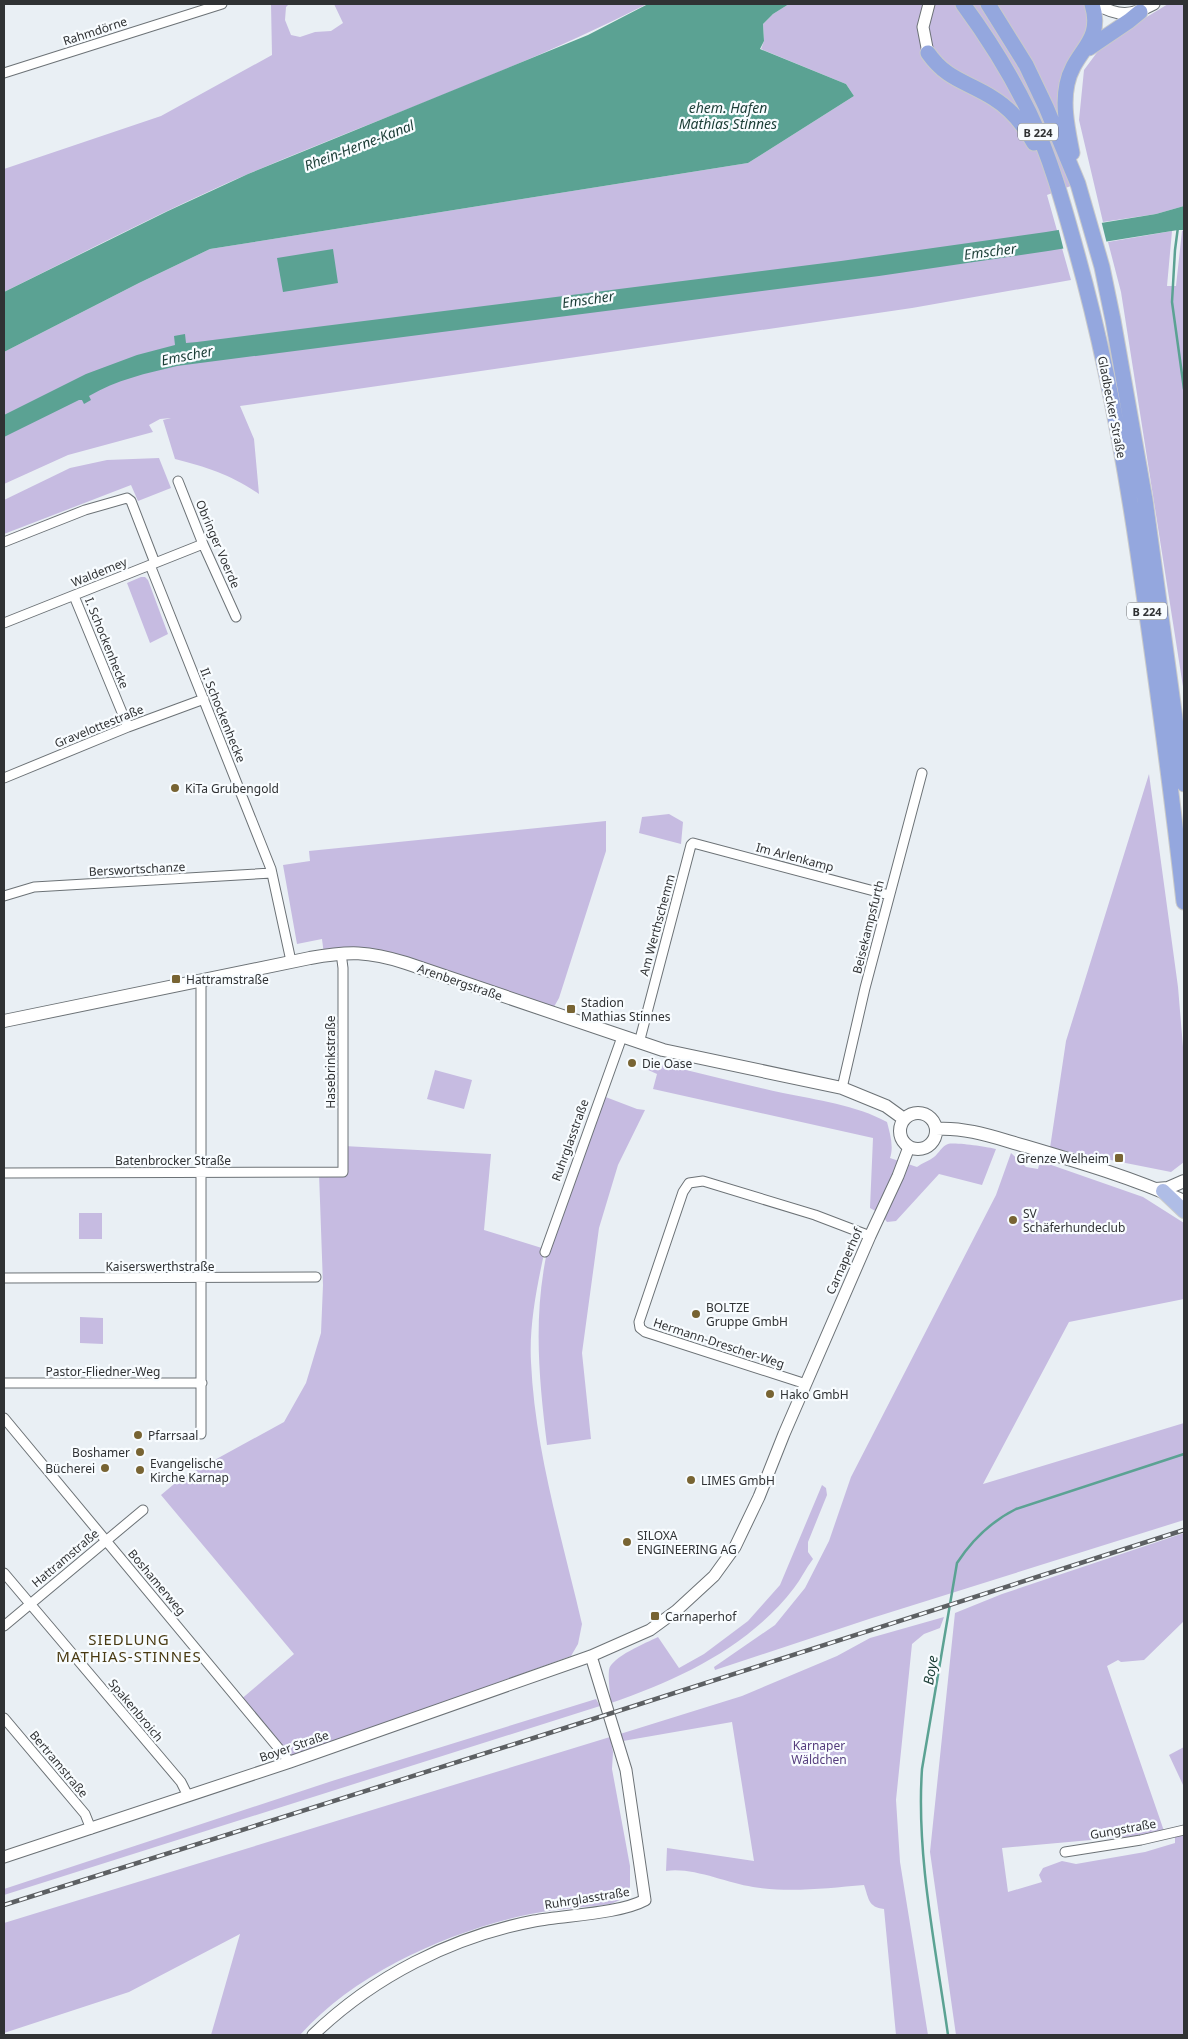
<svg xmlns="http://www.w3.org/2000/svg" width="1188" height="2039" font-family="'Noto Sans',sans-serif">
<style>
.green{fill:#c6bbe1}
.water{fill:#5ba293}
.pier{fill:#e9eff4}
.lines{fill:none;stroke-linecap:round;stroke-linejoin:round}
.stream{stroke:#5ba293;stroke-width:2.5}
.minor-casing{stroke:#6c7276;stroke-width:11}
.tertiary-casing{stroke:#6c7276;stroke-width:13}
.secondary-casing{stroke:#6c7276;stroke-width:14}
.primary-casing{stroke:#c9caca;stroke-width:16}
.trunk-casing{stroke:#c9caca;stroke-width:17}
.minor{stroke:#fff;stroke-width:9}
.tertiary{stroke:#fff;stroke-width:11}
.secondary{stroke:#fff;stroke-width:12}
.primary{stroke:#afbde6;stroke-width:14}
.trunk{stroke:#94a7de;stroke-width:15}
.rail-casing{stroke:#5d6063;stroke-width:4.5}
.rail{stroke:#f8fcff;stroke-width:2.5;stroke-dasharray:8;stroke-linecap:butt}
.poi-dot{fill:#786433;stroke:#f8fcff;stroke-width:2}
.labels{text-anchor:middle;dominant-baseline:central;stroke-width:4.5;stroke-linejoin:round;paint-order:stroke}
.shield{fill:#f8fcff;stroke:#6c6f71;stroke-width:1}
.shield-label{font-size:11px;font-weight:bold;fill:#303234}
.street-label{font-size:12px;fill:#303234;stroke:#f8fcff}
.poi-label{font-size:12px;fill:#303234;stroke:#f8fcff;text-anchor:start}
.park-label{font-size:12px;fill:#553d7d;stroke:#f8fcff}
.water-label{font-size:14px;font-style:italic;fill:#1b3d36;stroke:#f8fcff}
.quarter-label{font-size:15px;letter-spacing:1px;fill:#493a12;stroke:#f8fcff}
</style>
<rect width="100%" height="100%" fill="#e9eff4"/>
<path class="green" d="M271,4H289L286,7L285,20L291,35L300,37L315,32L331,31L343,23L334,4H647C518,70 381,117 248,174C165,210 85,252 4,292V169L161,116L272,55Z
M789,4H1085L1088,6L1087,29L1059,84V118L1076,184L1047,195L1071,280L912,308L240,406L254,439L259,494C231,475 207,467 175,459L163,420L171,418L160,419L149,425L153,432L68,455L4,484V352L139,283L210,249L748,163L854,96L846,84L761,49L764,41L763,24L773,14Z
M1168,4H1184V206L1156,214L1103,222L1079,120L1084,70L1104,43Z
M1184,230V693L1121,292L1108,242L1172,231L1167,286H1176L1182,231Z
M159,458L171,488L138,501L131,485L4,534V500L70,468L107,460Z
M141,577H145L148,580L168,634L150,643L127,583Z
M1149,774L1178,987L1184,1059V1162L1171,1172L1050,1148L1066,1041Z
M669,814L683,822L681,844L639,833L642,817Z
M606,821V851L559,998L551,1012L406,963L324,955L322,939L297,944L283,865L310,861L309,851Z
M649,1061C694,1072 738,1083 783,1093C817,1100 856,1105 887,1122C890,1134 894,1146 890,1158L917,1167C922,1163 929,1161 934,1157C939,1153 942,1146 948,1144C955,1142 988,1147 996,1149L982,1185L939,1174L896,1221L887,1222L881,1214L870,1208L873,1138L653,1089L657,1074L646,1069Z
M435,1070L472,1080L464,1109L427,1099Z
M603,1096L637,1109L645,1110L618,1165L599,1228L582,1353L591,1439L547,1445C539,1379 533,1318 547,1252Z
M344,1146L491,1154L484,1230L545,1249C537,1286 529,1325 531,1362C535,1451 562,1538 582,1624L578,1644L571,1656L427,1708L290,1762L239,1701L294,1654L161,1495L180,1479L284,1422L306,1383L321,1333L323,1285L319,1173H344Z
M1011,1153L1026,1167L1038,1169L1040,1161L1143,1197L1184,1223V1299L1069,1322L983,1484L1184,1423V1520L872,1618L715,1670L714,1667L775,1625L805,1588L829,1541L851,1477L996,1195Z
M79,1213H102V1239H79Z
M80,1317L103,1318V1344L80,1343Z
M822,1485L826,1488L827,1495L808,1542V1552L813,1559C806,1568 801,1579 794,1588C750,1646 679,1680 611,1703C610,1693 608,1680 609,1670C611,1657 646,1643 658,1637L679,1668L704,1654L748,1621L780,1585Z
M1184,1533V1621L1144,1660L1121,1662L1118,1660L1107,1666L1164,1831L1135,1836L1002,1848L1008,1892L1042,1882L1039,1875L1043,1868L1062,1861L1076,1864L1145,1852L1175,1843V1836L1184,1833V2035H956L930,1852L955,1613L1002,1594Z
M944,1617L940,1628L924,1634L912,1644L896,1800L900,1862L928,2035H896L884,1909C868,1907 869,1899 864,1885C828,1888 790,1893 753,1887C726,1883 693,1867 666,1871L667,1848L754,1861L732,1722L623,1741L620,1734L742,1696L837,1656L870,1638Z
M596,1699L600,1706L4,1895V1889L332,1781Z
M610,1737L613,1752L612,1769L630,1866V1887L622,1899L611,1904C581,1908 550,1909 521,1916C443,1934 353,1975 300,2035H211L240,1934L129,1992L4,2033V1923Z
M1184,1747V1787L1169,1755Z"/>
<path class="water" d="M648,4H789L773,14L763,24L764,41L760,49L846,84L854,96L748,163L210,249L139,283L4,352V292L168,211L248,174L588,35Z
M1184,206V230H1178L1048,251L879,276L177,366C147,373 116,380 89,396L91,400L84,404L82,400H79L4,437V415L86,374L137,355L175,345L174,336L185,334L186,343L197,342L841,261L1046,232L1156,214Z
M333,249L338,283L283,292L277,258Z"/>
<path class="pier" d="M1101,220L1107,244L1064,251L1058,227Z"/>
<g class="lines">
<path class="stream" d="M1178,227L1175,250L1172,302L1184,389
M948,2035C936,1949 916,1856 922,1769L957,1563C972,1540 992,1521 1016,1509L1184,1454"/>
<g class="minor-casing">
<path id="minor" d="M4,73L222,4
M178,481L203,544L236,617
M4,542L85,510L127,498L131,501L155,563
M150,565L271,869L291,961
M74,596L128,727
M4,623L203,544
M4,778L128,727L204,699
M4,896L34,887L272,873
M201,980V1434
M639,1043L691,845L693,843L889,895
M842,1088L865,988L922,773
M4,1173L343,1172V968L341,953
M545,1252L622,1037
M4,1278L316,1277
M4,1383H202
M806,1384L645,1332L640,1328L639,1322L683,1192L689,1183L703,1181L815,1215L870,1236
M4,1418L290,1762
M4,1573L181,1782L188,1796
M4,1626L143,1510
M4,1718L85,1814L91,1829
M1065,1852L1141,1840L1184,1830"/>
</g>
<g class="tertiary-casing">
<path id="tertiary" d="M1096,4C1118,17 1132,16 1154,4
M928,53L923,27L929,4
M4,1857L290,1762L591,1656L650,1630L676,1611L714,1576L735,1547L759,1497L784,1434L870,1236L898,1176L909,1147
M313,2035C373,1977 451,1937 534,1921C565,1915 619,1914 645,1900L626,1770L591,1656"/>
</g>
<g class="secondary-casing">
<path id="secondary" d="M4,1021L310,958C349,951 368,951 406,963L663,1050L842,1088L886,1106L904,1119
M900 1131a18 18 0 1 1 36 0a18 18 0 1 1-36 0Z
M936,1129C967,1127 996,1138 1025,1146C1079,1162 1133,1178 1184,1201
M1156,1189L1168,1188L1184,1181"/>
</g>
<g class="primary-casing">
<path id="primary" d="M1163,1191L1184,1211"/>
</g>
<g class="trunk-casing">
<path id="trunk" d="M963,4C988,38 1010,73 1029,112C1050,156 1063,203 1076,250C1104,349 1123,451 1138,553C1155,669 1171,786 1184,902
M988,4L1026,65L1046,107L1078,184L1102,267L1113,320L1145,500L1184,784
M1089,48L1129,21L1140,12
M928,53C947,80 966,81 993,98C1011,109 1024,125 1034,143
M1072,153C1068,131 1062,107 1067,84C1074,50 1104,43 1092,4"/>
</g>
<use href="#minor" class="minor"/>
<use href="#tertiary" class="tertiary"/>
<use href="#secondary" class="secondary"/>
<use href="#primary" class="primary"/>
<use href="#trunk" class="trunk"/>
<g class="rail-casing">
<path id="rail" d="M4,1905L543,1735L1184,1530"/>
</g>
<use href="#rail" class="rail"/>
</g>
<g class="poi-dot">
<circle cx="175" cy="788" r="5"/>
<rect x="171" y="974" width="10" height="10" rx="2.5"/>
<rect x="566" y="1004" width="10" height="10" rx="2.5"/>
<circle cx="632" cy="1063" r="5"/>
<rect x="1114" y="1153" width="10" height="10" rx="2.5"/>
<circle cx="1013" cy="1220" r="5"/>
<circle cx="696" cy="1314" r="5"/>
<circle cx="770" cy="1394" r="5"/>
<circle cx="138" cy="1435" r="5"/>
<circle cx="140" cy="1452" r="5"/>
<circle cx="105" cy="1468" r="5"/>
<circle cx="140" cy="1470" r="5"/>
<circle cx="691" cy="1480" r="5"/>
<circle cx="627" cy="1542" r="5"/>
<rect x="650" y="1611" width="10" height="10" rx="2.5"/>
</g>
<g class="labels">
<g class="shield">
<rect x="1018" y="123.5" width="40" height="17" rx="4"/>
<rect x="1127" y="602.5" width="40" height="17" rx="4"/>
</g>
<g class="shield-label">
<text x="1038" y="132">B 224</text>
<text x="1147" y="611">B 224</text>
</g>
<g class="street-label">
<text transform="translate(95 31) rotate(-18)">Rahmdörne</text>
<text transform="translate(1112 407) rotate(79)">Gladbecker Straße</text>
<text transform="translate(218 544) rotate(67)">Obringer Voerde</text>
<text transform="translate(99 572) rotate(-22)">Waldemey</text>
<text transform="translate(107 643) rotate(68)">I. Schockenhecke</text>
<text transform="translate(223 715) rotate(68)">II. Schockenhecke</text>
<text transform="translate(99 726) rotate(-22)">Gravelottestraße</text>
<text transform="translate(795 857) rotate(15)">Im Arlenkamp</text>
<text transform="translate(137 869) rotate(-3)">Berswortschanze</text>
<text transform="translate(657 925) rotate(-75)">Am Werthschemm</text>
<text transform="translate(868 927) rotate(-76)">Beisekampsfurth</text>
<text transform="translate(460 982) rotate(19)">Arenbergstraße</text>
<text transform="translate(330 1062) rotate(-90)">Hasebrinkstraße</text>
<text transform="translate(570 1140) rotate(-70)">Ruhrglasstraße</text>
<text x="173" y="1160">Batenbrocker Straße</text>
<text transform="translate(844 1261) rotate(-66)">Carnaperhof</text>
<text x="160" y="1266">Kaiserswerthstraße</text>
<text transform="translate(719 1343) rotate(18)">Hermann-Drescher-Weg</text>
<text x="103" y="1371">Pastor-Fliedner-Weg</text>
<text transform="translate(65 1558) rotate(-40)">Hattramstraße</text>
<text transform="translate(157 1582) rotate(50)">Boshamerweg</text>
<text transform="translate(136 1710) rotate(50)">Spakenbroich</text>
<text transform="translate(294 1746) rotate(-19)">Boyer Straße</text>
<text transform="translate(59 1764) rotate(50)">Bertramstraße</text>
<text transform="translate(1123 1829) rotate(-10)">Gungstraße</text>
<text transform="translate(587 1898) rotate(-9)">Ruhrglasstraße</text>
</g>
<g class="poi-label">
<text x="185" y="788">KiTa Grubengold</text>
<text x="186" y="979">Hattramstraße</text>
<text x="581" y="1002">Stadion<tspan x="581" dy="14">Mathias Stinnes</tspan></text>
<text x="642" y="1063">Die Oase</text>
<text x="1109" y="1158" text-anchor="end">Grenze Welheim</text>
<text x="1023" y="1213">SV<tspan x="1023" dy="14">Schäferhundeclub</tspan></text>
<text x="706" y="1307">BOLTZE<tspan x="706" dy="14">Gruppe GmbH</tspan></text>
<text x="780" y="1394">Hako GmbH</text>
<text x="148" y="1435">Pfarrsaal</text>
<text x="130" y="1452" text-anchor="end">Boshamer</text>
<text x="150" y="1463">Evangelische<tspan x="150" dy="14">Kirche Karnap</tspan></text>
<text x="95" y="1468" text-anchor="end">Bücherei</text>
<text x="701" y="1480">LIMES GmbH</text>
<text x="637" y="1535">SILOXA<tspan x="637" dy="14">ENGINEERING AG</tspan></text>
<text x="665" y="1616">Carnaperhof</text>
</g>
<g class="park-label">
<text x="819" y="1745">Karnaper<tspan x="819" dy="14">Wäldchen</tspan></text>
</g>
<g class="water-label">
<text x="728" y="107">ehem. Hafen<tspan x="728" dy="16">Mathias Stinnes</tspan></text>
<text transform="translate(359 145) rotate(-21)">Rhein-Herne-Kanal</text>
<text transform="translate(990 251) rotate(-7)">Emscher</text>
<text transform="translate(588 299) rotate(-8)">Emscher</text>
<text transform="translate(187 355) rotate(-11)">Emscher</text>
<text transform="translate(930 1670) rotate(-81)">Boye</text>
</g>
<g class="quarter-label">
<text x="129" y="1639">SIEDLUNG<tspan x="129" dy="17">MATHIAS-STINNES</tspan></text>
</g>
</g>
<rect width="1188" height="2039" fill="none" stroke="#303234" stroke-width="10"/>
</svg>
